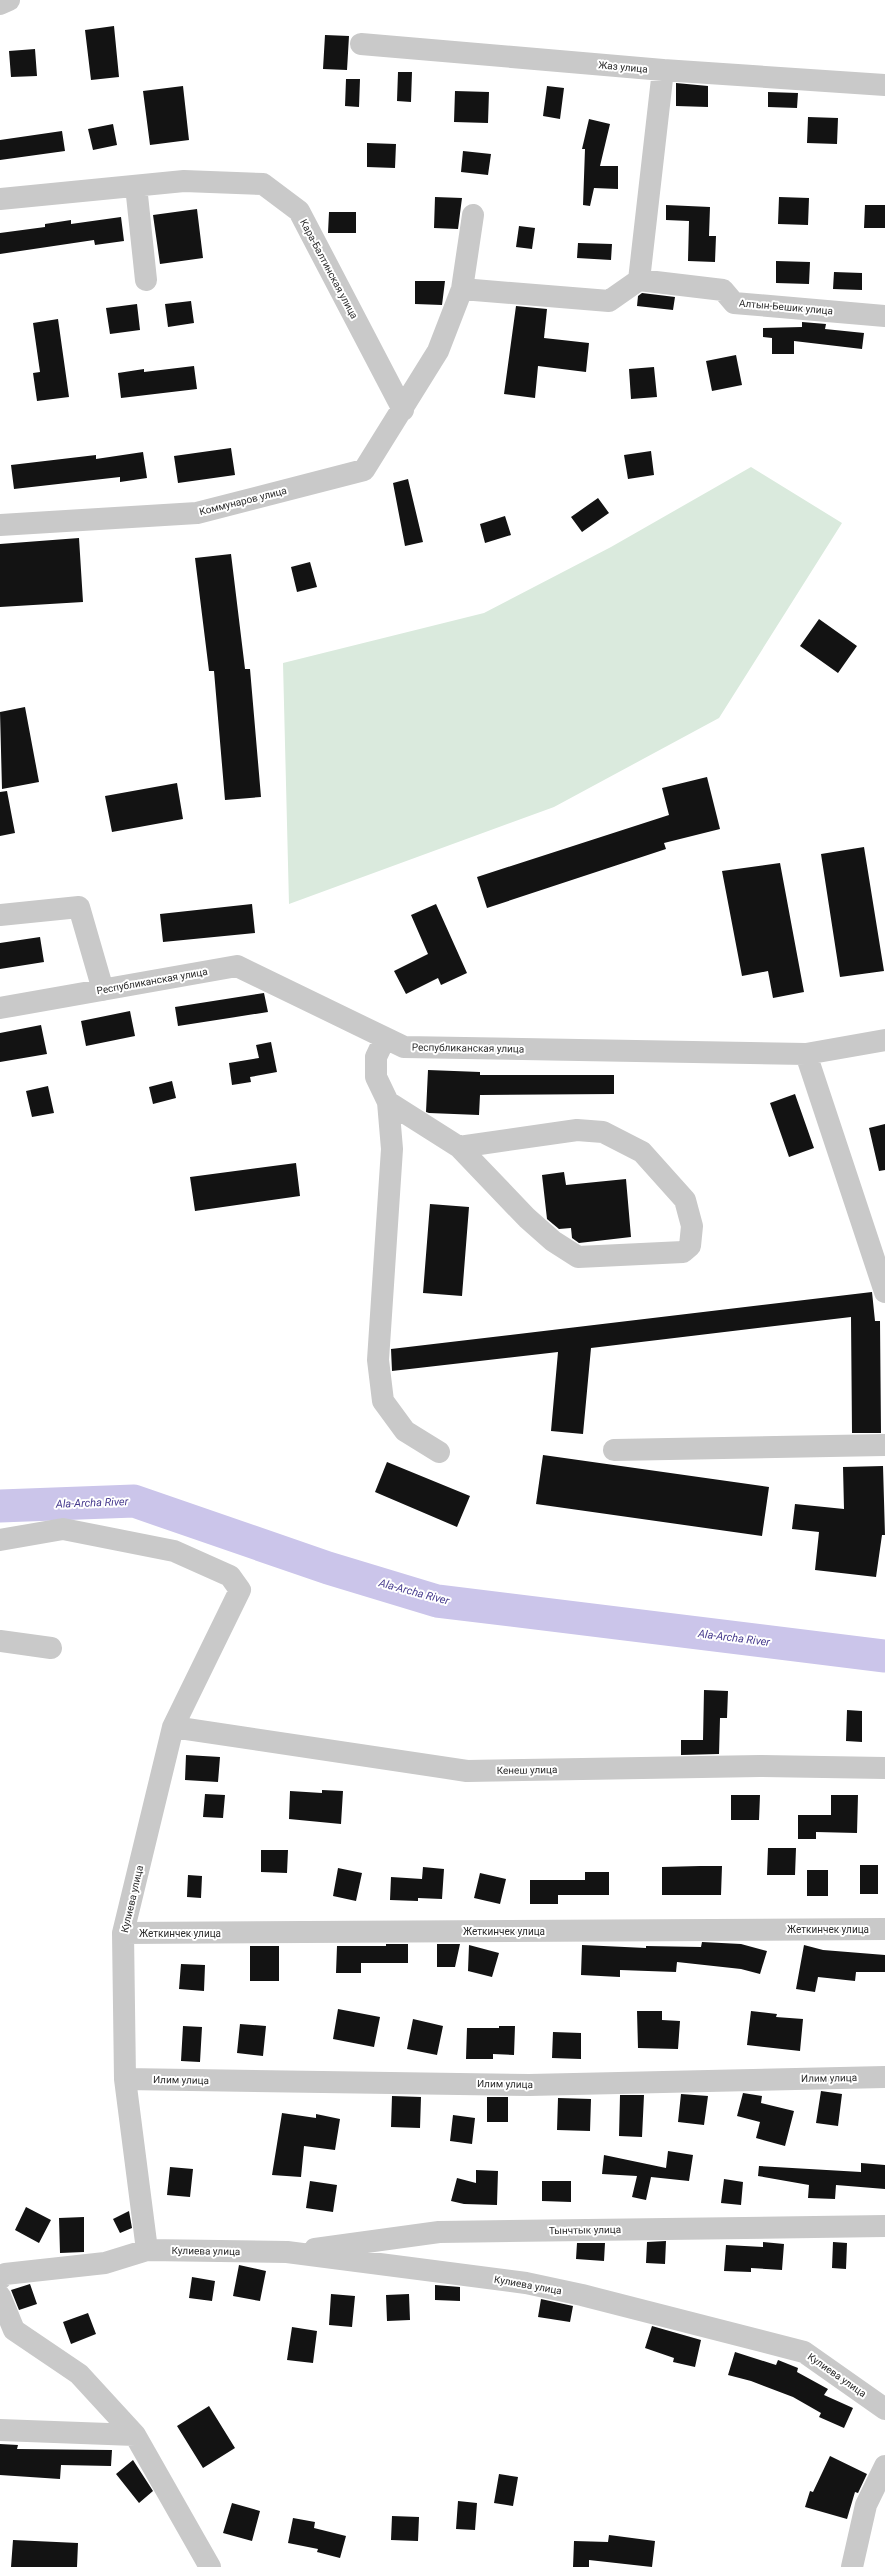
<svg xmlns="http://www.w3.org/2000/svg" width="885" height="2567" font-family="Roboto,sans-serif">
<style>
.green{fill:#daeadd}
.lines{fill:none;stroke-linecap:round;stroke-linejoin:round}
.river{stroke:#cbc5ea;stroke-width:33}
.building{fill:#131313}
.minor{stroke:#c9c9c9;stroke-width:22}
.labels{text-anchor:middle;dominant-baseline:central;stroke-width:4;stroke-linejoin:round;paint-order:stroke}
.street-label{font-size:10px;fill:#2c2c2c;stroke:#fff}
.water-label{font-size:11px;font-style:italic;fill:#473b8e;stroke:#fff}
</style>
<rect width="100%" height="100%" fill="#fff"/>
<path class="green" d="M751,467L842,523L719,718L554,807L289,904L283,663L484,613L611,547Z"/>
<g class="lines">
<path class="river" d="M0,1506L134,1501L328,1568L437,1601L885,1656"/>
</g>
<path class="building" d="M114,26L119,77L91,80L85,30Z
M325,35L349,36L347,70L323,69Z
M35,49L37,76L11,77L9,51Z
M398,72H412L411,102L397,101Z
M346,79H360L359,107L345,106Z
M676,83L708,86V107L676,106Z
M183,86L189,140L150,145L143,91Z
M547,86L564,88L560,119L543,116Z
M455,91L489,92L488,123L454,122Z
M768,92L798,93L797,108L768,107Z
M808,117L838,118L837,144L807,143Z
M589,119L610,124L600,166H618V189L594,188L590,206L583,205L585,149H582Z
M113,124L117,145L93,150L88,129Z
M62,131L65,151L0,160V140Z
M367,143L396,144L395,168L367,167Z
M463,151L491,154L488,175L461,172Z
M435,197L462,198L458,229L434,228Z
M779,197L809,198L808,225L778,224Z
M666,205L710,207L709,236H716L715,262L688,261L689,221L666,220Z
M865,205H885V228H864Z
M197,209L203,258L160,264L153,215Z
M329,212H356V233H328Z
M121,217L124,241L95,245L94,240L0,254V233L45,227V224L71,220V224Z
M519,226L535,228L532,249L516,247Z
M578,243L612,244L611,260L577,258Z
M776,261L810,262L809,284L776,283Z
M834,272L862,273V290L833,289Z
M415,281H445L442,305L415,304Z
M642,293L675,297L673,310L637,306L638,296Z
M191,301L194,323L168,327L165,304Z
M137,304L140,330L110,334L106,308Z
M516,306L547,309L544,338L589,343L586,372L538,366L535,398L504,394Z
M58,319L69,397L37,401L33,373L40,372L33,323Z
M802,322L826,324L825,329L864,333L862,349L794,341V354H772V338L763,337V328L802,327Z
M736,355L742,385L712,391L706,361Z
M194,366L197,389L121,398L118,373L144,369V372Z
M654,367L657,397L631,399L629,369Z
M231,448L235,475L178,483L174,456Z
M651,451L654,475L628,479L624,455Z
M143,452L147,478L120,482V477L14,489L11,465L96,455V459Z
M408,479L423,542L405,546L393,483Z
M598,498L609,513L582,532L571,517Z
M505,516L511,535L485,543L480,524Z
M79,538L83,602L0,607V544Z
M231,554L245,669H250L261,797L225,800L214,671H209L195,558Z
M310,562L317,587L297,592L291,567Z
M819,619L857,646L838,673L800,646Z
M25,707L39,782L2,789L0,712Z
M707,777L720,829L664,843L666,849L487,908L477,877L669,815L662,788Z
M177,783L183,819L112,832L105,796Z
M7,791L15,833L0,836V792Z
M864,847L884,971L840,977L821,854Z
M780,863L804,992L773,998L768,971L742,976L722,871Z
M252,904L255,933L163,942L160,914Z
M436,904L467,973L441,985L438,978L406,994L394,971L428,954L411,915Z
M40,937L44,962L0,969V943Z
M264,993L268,1012L178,1026L175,1007Z
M130,1011L135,1036L86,1046L81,1021Z
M41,1025L47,1054L0,1062V1033Z
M271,1042L277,1072L250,1077L251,1082L232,1085L229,1063L259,1058L256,1045Z
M428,1070L480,1072V1075H614V1094L480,1095L479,1115L429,1113L426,1112Z
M172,1081L176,1098L153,1104L149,1087Z
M48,1086L54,1113L32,1117L26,1091Z
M795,1094L814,1148L789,1157L770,1103Z
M885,1124V1170L879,1171L869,1128Z
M296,1163L300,1196L195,1211L190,1177Z
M564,1172L566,1185L626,1179L631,1237L579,1243L572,1238L571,1228L559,1229L547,1219L542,1175Z
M430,1204L469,1207L462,1296L423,1293Z
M872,1292L875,1321H880L881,1433H852L851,1317L591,1348L583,1434L551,1431L558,1352L392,1371L391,1349Z
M543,1455L769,1487L762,1536L536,1504Z
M387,1462L470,1496L457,1527L375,1492Z
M883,1466L885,1535H882L876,1577L815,1570L819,1532L792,1529L795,1504L844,1509L843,1467Z
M704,1690L728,1691L727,1718H720L719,1754L681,1755V1740H703Z
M847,1710L862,1711V1742L846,1741Z
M186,1755L220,1757L218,1782L185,1780Z
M322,1790L343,1791L341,1824L289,1819L290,1791L322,1793Z
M205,1794L225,1795L223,1818L203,1817Z
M731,1795H760L759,1820H731Z
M831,1795H858L857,1833L816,1832V1839H798V1815H831Z
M768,1848H796L795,1875H767Z
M261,1850H288L287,1873L261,1872Z
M860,1865H878V1894H860Z
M700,1866H722L721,1895H662V1867Z
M423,1867L444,1869L442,1899L418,1898V1901L390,1900L391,1877L422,1879Z
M338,1868L362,1873L356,1901L333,1896Z
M807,1870H828V1896H807Z
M585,1872H609V1895H558V1904H530V1880H585Z
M480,1873L506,1879L500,1904L474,1898Z
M188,1875L202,1876L201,1898L187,1897Z
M702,1942L741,1944L767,1951L760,1974L741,1969L677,1962L676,1972L620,1970V1977L581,1975L582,1945L646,1948V1946L701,1947Z
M386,1944H408V1963H361V1973H336L337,1946H386Z
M437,1944H460L455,1967H437Z
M469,1945L499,1953L492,1977L468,1971Z
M804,1945L823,1950L885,1955V1972H856L855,1981L818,1977L815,1992L796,1989Z
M250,1946H279V1981H250Z
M181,1964L205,1965L204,1991L179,1989Z
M338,2009L380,2017L374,2047L333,2039Z
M637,2011H662V2020L680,2021L678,2049L638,2048Z
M751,2011L777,2014L776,2017L803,2019L800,2051L747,2045Z
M413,2019L443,2026L437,2055L407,2049Z
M240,2024L266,2026L263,2056L237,2053Z
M183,2026L202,2027L200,2062L181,2061Z
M499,2026H515L514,2055L493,2054V2059H466L467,2028H499Z
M553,2032L581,2033V2059L552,2058Z
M821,2091L842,2094L838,2126L816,2123Z
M743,2093L762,2096L761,2103L794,2111L785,2146L756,2138L760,2122L737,2116Z
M681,2094L708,2096L704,2125L678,2122Z
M620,2095H644L642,2137L619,2136Z
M392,2096L421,2097L420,2128L391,2127Z
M487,2097H508V2122H487Z
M558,2098L591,2099L590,2131L557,2130Z
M282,2113L316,2118V2114L340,2119L335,2150L304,2146L301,2177L272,2175Z
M453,2115L475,2118L472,2144L450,2141Z
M668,2151L693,2155L689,2181L651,2177L646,2200L632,2197L637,2176L602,2174L604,2155L666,2168Z
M861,2163L885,2165V2189L836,2185L835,2199L808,2198L809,2185L758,2176L759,2166L861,2172Z
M170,2167L193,2169L190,2197L167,2195Z
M476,2170L498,2171L497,2205L464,2204L451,2201L457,2178L476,2183Z
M724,2179L743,2182L741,2205L721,2203Z
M310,2181L337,2185L333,2212L306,2208Z
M542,2181H571V2202L542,2201Z
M26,2207L51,2220L39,2243L15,2230Z
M129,2211L132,2228L120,2233L113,2219Z
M84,2217V2252L60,2253L59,2218Z
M666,2241L665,2264L646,2263L647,2242Z
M763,2242L784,2244L782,2270L751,2268V2272L724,2271L726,2245L763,2247Z
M833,2242L847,2243L846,2269L832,2268Z
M577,2243H605L604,2261L576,2259Z
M239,2265L266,2271L260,2301L233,2296Z
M192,2277L215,2281L212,2301L189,2298Z
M30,2284L37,2304L19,2310L11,2290Z
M435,2285L460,2287V2301L435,2300Z
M331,2294L355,2296L352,2327L329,2325Z
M409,2294L410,2320L387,2321L386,2295Z
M541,2299L573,2306L570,2322L538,2317Z
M88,2313L96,2334L71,2344L63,2322Z
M652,2326L701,2340L695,2367L673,2362L674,2358L645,2348Z
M292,2327L317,2331L313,2363L287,2360Z
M735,2352L776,2365L778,2360L798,2368L797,2372L828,2389L824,2395L853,2408L844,2428L819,2417L821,2413L793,2397L751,2381L728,2375Z
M209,2406L235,2448L203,2468L177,2426Z
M0,2444L18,2445L17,2449L112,2450L111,2466L61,2465L60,2479L0,2475Z
M830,2456L867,2474L858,2493L855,2492L847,2519L805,2507L810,2491L813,2492Z
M133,2460L153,2491L139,2503L116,2474Z
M499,2474L518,2477L513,2506L494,2503Z
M458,2501L477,2503L475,2530L456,2529Z
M232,2503L260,2511L252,2541L223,2533Z
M392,2516L419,2517L418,2541L391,2540Z
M293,2518L315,2522L314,2528L346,2536L340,2558L317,2552L318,2549L288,2543Z
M609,2535L655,2541L652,2567L589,2560V2567H573L574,2541L608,2542Z
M13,2540L78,2543L77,2567H11Z"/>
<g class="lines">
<path class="minor" d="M0,4L9,0
M361,44L663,70L885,85
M136,186L146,280
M0,199L184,181L263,184L299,211L403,410
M639,280L663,70
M462,289L609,301L639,280L723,290L734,303L885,316
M0,525L197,513L364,470L438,351L462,289L473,215
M0,915L79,907L103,990
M0,1008L237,966L404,1047L806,1054L885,1040
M385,1038L376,1057V1077L388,1102L459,1147L527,1218L553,1241L578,1257L683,1252L690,1246L692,1226L685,1200L642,1152L603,1132L577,1130L459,1147
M806,1054L885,1292
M388,1102L392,1149L378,1360L383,1401L405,1431L439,1452
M614,1450L885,1445
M0,1540L63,1529L174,1551L230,1576L240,1590L173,1727L123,1933L125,2079L147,2250
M0,1641L51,1648
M173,1727L467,1771L760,1766L885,1768
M123,1933L885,1929
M125,2079L529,2085L885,2077
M315,2249L439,2232L885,2226
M0,2279L5,2274L105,2263L147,2250L287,2252L526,2283L582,2295L804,2352L885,2409
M0,2296L14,2330L79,2374L135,2435L210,2567
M0,2430L135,2435
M852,2567L866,2505L885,2466"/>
</g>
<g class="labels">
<g class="street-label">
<text transform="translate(623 67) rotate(5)">Жаз улица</text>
<text transform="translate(329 269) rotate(62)">Кара-Балтинская улица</text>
<text transform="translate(786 307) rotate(5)">Алтын-Бешик улица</text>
<text transform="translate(243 501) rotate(-14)">Коммунаров улица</text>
<text transform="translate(152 981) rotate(-10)">Республиканская улица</text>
<text transform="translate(468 1048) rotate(1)">Республиканская улица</text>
<text transform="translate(527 1770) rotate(-1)">Кенеш улица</text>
<text transform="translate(132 1899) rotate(-77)">Кулиева улица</text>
<text x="828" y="1929">Жеткинчек улица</text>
<text x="504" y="1931">Жеткинчек улица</text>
<text x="180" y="1933">Жеткинчек улица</text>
<text transform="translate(829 2078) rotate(-1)">Илим улица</text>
<text transform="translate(181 2080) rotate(1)">Илим улица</text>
<text transform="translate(505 2084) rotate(1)">Илим улица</text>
<text transform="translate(585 2230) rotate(-1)">Тынчтык улица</text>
<text transform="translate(206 2251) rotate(1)">Кулиева улица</text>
<text transform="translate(528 2285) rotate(10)">Кулиева улица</text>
<text transform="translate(837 2375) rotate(35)">Кулиева улица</text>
</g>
<g class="water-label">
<text transform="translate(92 1503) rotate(-2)">Ala-Archa River</text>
<text transform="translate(414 1592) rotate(15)">Ala-Archa River</text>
<text transform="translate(734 1638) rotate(7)">Ala-Archa River</text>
</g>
</g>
</svg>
